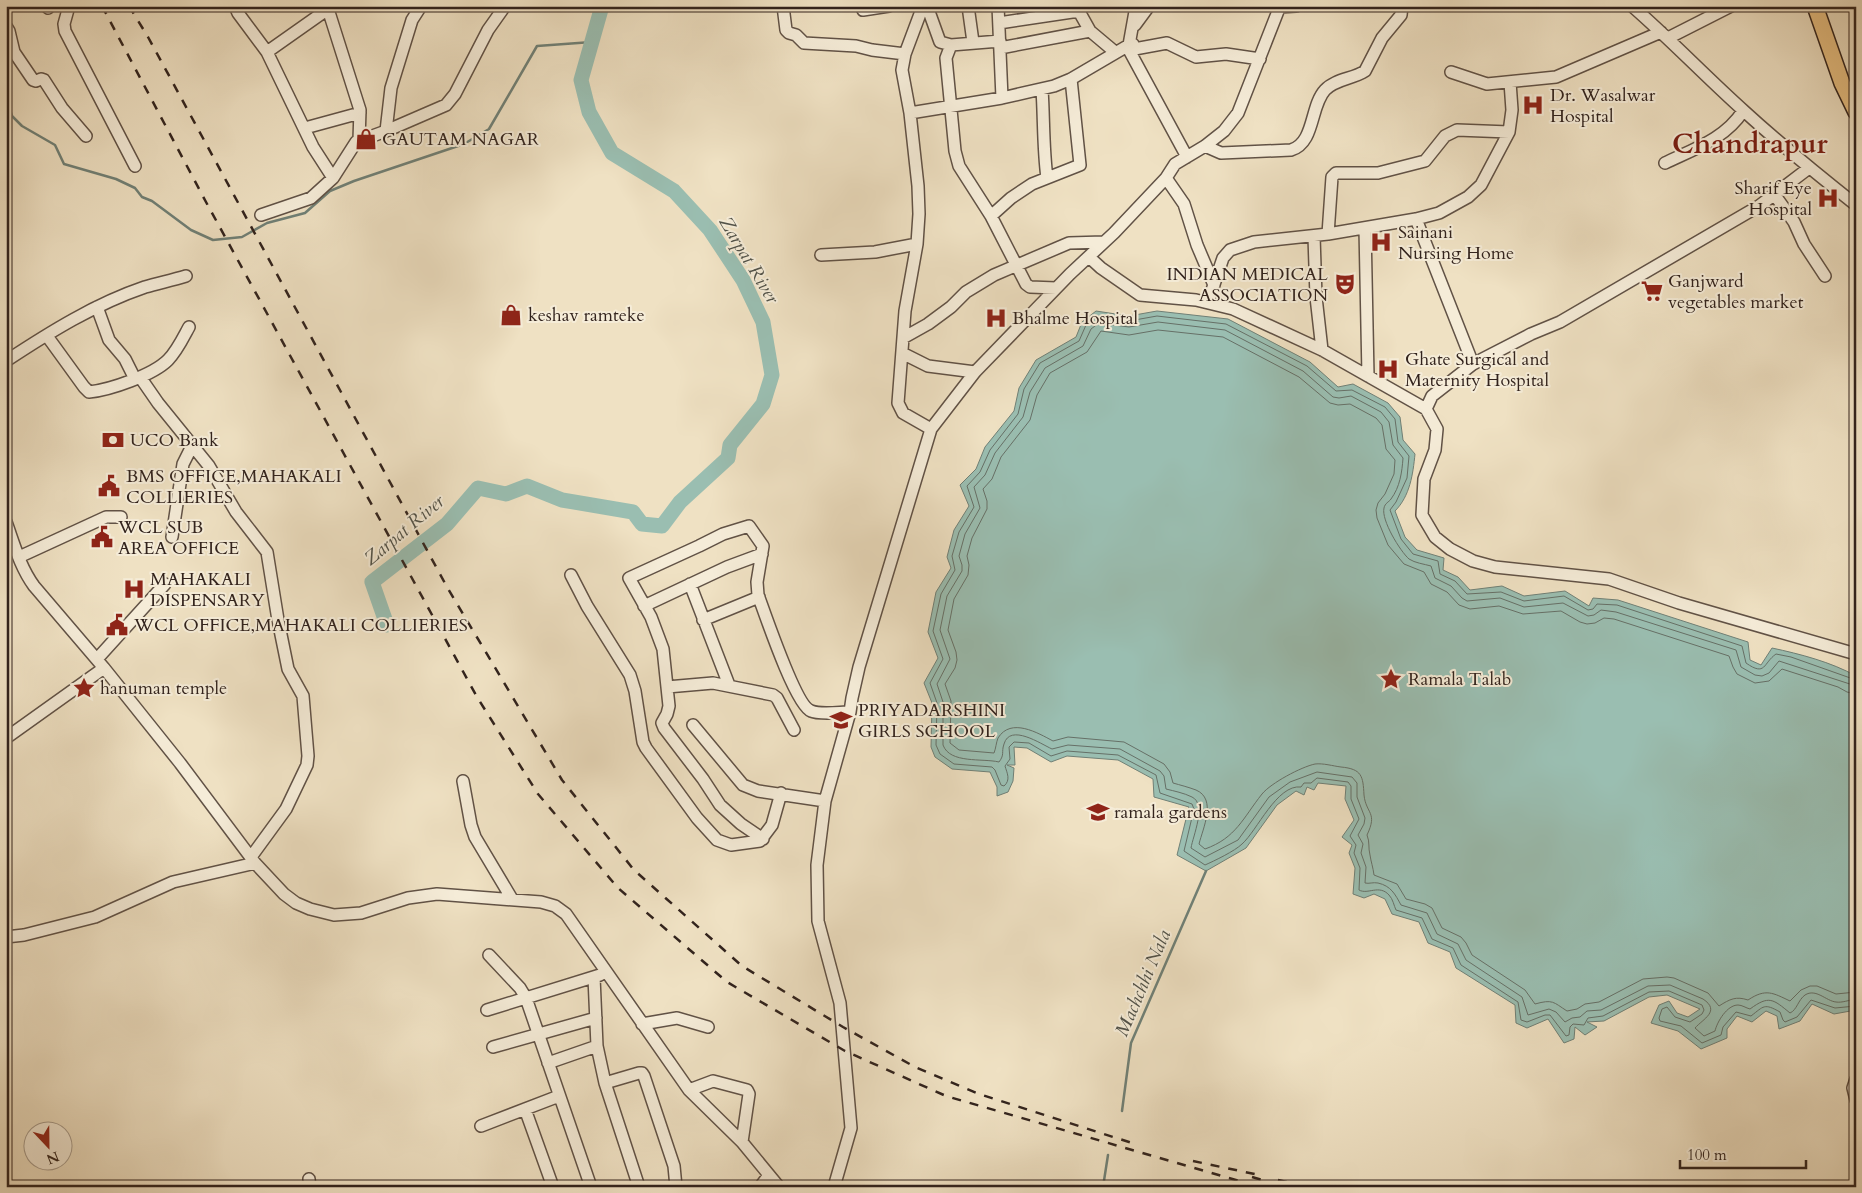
<svg xmlns="http://www.w3.org/2000/svg" width="1862" height="1193" font-family="Cardo,serif">
<style>
.water{fill:#9abeb1;stroke:#708076}
.lines{fill:none;stroke-linecap:round;stroke-linejoin:round}
.shore{stroke:#667067;stroke-width:1}
.stream{stroke:#708076;stroke-width:2.5}
.river{stroke:#9abeb1;stroke-width:15}
.minor-casing{stroke:#615246;stroke-width:14}
.major-casing{stroke:#32231d;stroke-width:18}
.minor{stroke:#f5ecd8;stroke-width:11}
.major{stroke:#e8c082;stroke-width:15}
.rail{stroke:#32231d;stroke-width:2.5;stroke-dasharray:9 9;stroke-linecap:butt}
.labels{text-anchor:middle;dominant-baseline:central;stroke-width:4;stroke-linejoin:round;paint-order:stroke}
.poi-label{font-size:18px;fill:#32231d;stroke:#f5ecd8;text-anchor:start}
.water-label{font-size:19px;font-style:italic;fill:#515249;stroke:#f5ecd8}
.town-label{font-size:28px;font-weight:bold;fill:#7a1f14;stroke:#f5ecd8}
</style>
<rect width="100%" height="100%" fill="#efe1c3"/>
<filter id="stains"><feTurbulence type="fractalNoise" baseFrequency=".004" numOctaves="4"/><feColorMatrix values="0 0 0 0 .2 0 0 0 0 .09 0 0 0 0 .02 0 0 0 .5 -.17"/></filter>
<radialGradient id="worn" r=".72"><stop offset=".6" stop-color="#630" stop-opacity="0"/><stop offset="1" stop-color="#630" stop-opacity=".3"/></radialGradient>
<path class="water" d="M1096,311L1129,316L1157,311L1228,319L1310,362L1338,387L1353,384L1388,403L1400,417L1403,440L1415,454C1413,474 1410,496 1395,511L1405,537L1417,550L1444,558L1443,570L1458,577L1470,590L1502,586L1524,596L1565,591L1589,606L1593,598L1618,600L1748,642L1750,660L1761,665L1772,648C1800,654 1831,662 1856,676V1010L1834,1014L1812,1004L1800,1021L1779,1029L1777,1016L1766,1011L1752,1022L1737,1016L1727,1029V1038L1701,1049L1678,1031L1651,1023L1659,1005L1669,1001L1677,1013L1688,1017L1700,1009L1667,995L1649,997L1604,1021L1587,1022L1597,1027L1585,1035L1575,1027L1574,1039L1564,1043L1548,1019L1527,1028L1516,1023L1515,1005L1456,968L1450,952L1428,943L1419,922L1392,914L1385,899L1374,894L1364,898L1353,894L1355,868L1349,853L1352,845L1342,837L1354,820L1345,799L1346,786L1318,783L1314,790L1307,787L1304,795L1296,791L1277,805L1246,848L1206,871L1177,855L1189,807L1154,797L1153,779L1118,760L1067,756L1051,762L1027,748L1014,747L1015,765H1007L1014,768L1013,781L1008,792L997,796V787L990,772L952,769L935,757L931,747L932,703L924,683L938,658L928,632L936,592L951,568L947,557L954,530L969,506L960,485L976,469L985,447L1014,411L1019,388L1036,360L1076,337L1082,322Z"/>
<g class="lines">
<path class="shore" d="M1856,680L1791,657L1776,654C1763,663 1766,677 1746,663L1742,646L1617,605L1597,604L1593,609L1588,610L1564,596L1524,601L1501,592L1467,594L1455,581L1440,574L1438,561L1413,554L1401,539L1390,510L1396,502L1407,478L1409,456L1398,442L1395,419L1385,407L1352,390L1336,391L1307,366L1226,324L1157,316L1129,321L1097,316L1086,325L1079,341L1040,363L1024,389L1018,414L990,450L980,472L967,486L974,507L959,532L952,556L955,570L941,594L933,631L943,659L930,683L937,703L936,745L940,754L954,764L992,767L995,770L1001,785L1004,786C1011,780 1007,773 1005,766L1010,759L1009,747L1014,742L1029,743L1051,756L1067,751L1118,755L1156,775L1160,793L1192,804L1194,809L1184,851L1205,865C1214,861 1235,851 1242,844C1257,831 1277,784 1301,787L1304,783H1311L1317,778L1348,782L1351,786V799L1359,819L1350,836L1356,845L1354,853L1360,868L1359,890C1368,895 1379,884 1389,895C1393,899 1394,906 1396,910L1422,918L1432,939L1453,948L1461,965L1518,1002L1521,1020L1527,1022L1545,1015H1550L1566,1036L1569,1035L1570,1027L1573,1024L1584,1025L1588,1018L1603,1016L1649,992L1669,991L1702,1005L1704,1010L1702,1014L1690,1022L1675,1017L1667,1007L1662,1009L1659,1018L1660,1021L1681,1026L1702,1043L1721,1035L1723,1027L1736,1012L1751,1016C1764,1006 1764,1003 1780,1012L1783,1020L1785,1022L1797,1017L1811,1000L1835,1008L1856,1006
M1856,686L1779,661L1769,673L1762,676L1755,675L1741,667L1736,650L1616,612L1601,610L1594,615L1588,616L1563,603L1524,607L1500,598L1467,601L1462,598L1451,586L1435,578L1431,566C1424,564 1415,563 1409,559C1400,551 1381,520 1384,508C1385,503 1389,502 1391,499C1400,487 1402,472 1403,458L1393,445L1389,422L1381,412L1351,396L1339,398L1333,397L1303,371L1225,330L1158,322L1129,327L1099,323L1091,329L1083,346L1045,368L1030,392L1023,417L995,453L985,475L974,487L980,508L965,534L959,556L962,565V571L947,596L940,630L950,659L937,684L943,702V745C950,764 982,758 999,762C1005,754 1001,753 1004,744C1010,723 1041,744 1052,749L1068,745L1120,749L1160,771L1164,776L1166,789C1174,791 1184,793 1192,797C1207,804 1193,836 1191,848L1205,857L1238,840L1269,797L1290,782L1317,772L1352,777L1357,783V797L1365,818L1364,824L1358,835L1363,844L1361,853L1366,867L1365,883C1369,884 1373,882 1378,883C1391,886 1395,894 1401,905L1427,913L1437,934L1458,944L1466,960L1522,997L1528,1015L1549,1009L1556,1012L1565,1022L1572,1018L1580,1017L1587,1011L1601,1010L1648,986L1670,985L1703,999C1721,1011 1703,1019 1695,1028L1704,1036L1715,1031C1717,1022 1727,1005 1738,1005C1742,1005 1746,1008 1750,1009C1769,995 1773,999 1790,1013C1797,1010 1798,1000 1805,995C1816,988 1826,1001 1836,1002C1842,1003 1849,1000 1856,999
M1856,694L1847,692L1838,687L1782,669L1769,681L1755,683L1737,674L1733,667L1729,656L1614,619L1604,618L1595,623L1587,624L1580,622L1561,611L1523,614L1499,606L1470,609L1459,605L1447,592L1431,584L1424,572L1404,564L1388,545L1377,518L1376,510L1378,503L1385,494L1394,474L1395,460L1386,449L1382,425L1376,418L1350,404L1338,405L1330,403L1299,377L1223,337L1158,330L1129,335L1101,331L1087,352L1050,373L1037,395L1030,420L1001,457L992,479L983,489L987,501V509L972,538L967,556L969,565L968,575L954,599L948,630L956,652L957,660L955,668L945,684L951,701L950,743L959,750L994,753C996,748 996,743 998,738C1011,717 1038,733 1053,741L1068,737L1124,742L1164,764L1170,772L1173,783C1180,785 1188,787 1196,790C1217,799 1203,828 1199,844L1205,849C1236,838 1243,818 1262,794C1271,783 1301,767 1315,764C1323,763 1333,766 1341,767C1362,769 1363,776 1364,795C1366,814 1378,812 1367,835C1370,842 1368,848 1370,855C1371,862 1373,867 1374,875L1397,884L1406,899L1425,904L1432,908L1442,928L1461,937L1466,943L1472,955L1525,990L1535,1004C1553,999 1553,1002 1567,1011L1577,1009L1585,1004L1599,1002L1643,979L1667,977L1674,978L1708,993L1719,1006C1730,999 1736,996 1748,1000C1766,988 1773,993 1790,1001L1801,990L1810,986H1817L1836,994L1856,992"/>
<path class="stream" d="M6,97L12,116L22,126L55,145L64,164L116,179L135,188L142,197L152,201L191,230L213,240L242,237L267,223L305,213L330,191L354,181L464,144L489,129L537,46L592,42
M1122,1111L1131,1043L1206,871
M1103,1187L1108,1155"/>
<path class="river" d="M387,625L372,582L447,524L478,488L506,494L527,486L562,500L633,512L642,524L662,526L680,502L728,458L730,445L763,404L772,375L763,322L743,280L710,230L674,191L612,153L589,112L581,80L602,6"/>
<g class="minor-casing">
<path id="minor" d="M47,6L48,8
M69,6L64,24L65,31L135,166
M235,6L238,13L267,52L313,147L333,178
M332,6L328,9L360,110L359,140
M783,6L786,30L789,33L796,35L804,43L856,46L872,50L905,54
M861,6L863,10L889,6
M923,6L905,54L902,70L910,113L1002,98L1054,86L1071,79L1129,45L1136,6
M927,6L940,42L951,45L946,58L955,151L959,166L991,216L1026,284L1030,287L1056,288
M968,6L973,42
M998,6L1002,98
M1076,6L1090,31L1115,52
M1632,6C1671,40 1706,77 1744,111C1780,144 1818,175 1856,205
M1279,7L1296,6
M999,23L1079,11
M1135,25L1149,6
M6,26L9,31L14,52L33,80L36,81L41,79L44,80L62,108L86,136
M1668,38L1731,6
M1133,44L1129,50L1187,157
M951,45L1000,41
M1000,48L1090,31
M1129,50L1167,43L1196,57L1226,54L1260,59
M267,52L328,9
M1451,72L1487,84L1556,77L1661,32
M1042,89C1044,119 1043,148 1047,178
M910,113L918,186L919,214L917,244L905,311L898,403L903,413L931,429
M305,128L360,113
M386,131L391,88L412,20L421,6
M1205,146L1221,153L1291,150C1315,143 1310,106 1325,90C1335,79 1353,79 1365,71L1382,38L1401,15L1402,6
M1665,163C1694,149 1725,139 1743,111
M1166,178L1184,204L1197,245L1214,285
M1774,194L1794,222L1804,244L1825,276
M261,215L311,198L333,178L356,142L386,131L446,105L455,94L488,30L505,6
M991,216L1011,198L1032,184L1080,165L1071,79
M1416,219L1473,364
M1365,228L1368,376
M1328,234L1332,177L1336,173H1378L1425,161L1445,136L1457,130L1509,132
M1314,236L1316,297L1322,350
M821,255L875,252L917,244
M1089,257L1101,268L1140,295L1196,300L1233,309L1322,350L1426,409L1437,429L1435,450L1424,479L1422,515L1435,537L1450,549L1473,561L1495,567L1609,579L1679,603L1856,654
M1208,302L1223,258L1230,250L1254,242L1328,234L1416,219L1439,213L1468,197L1481,185L1509,132L1512,110L1510,82
M97,307L109,340L125,359L135,379
M47,336L84,387L89,392C110,390 153,375 168,360C177,351 183,338 189,327
M903,338L928,324L951,307L966,292L994,275L1069,243L1104,242
M902,353L928,366L975,372
M6,361C50,332 95,304 145,287C159,283 173,280 186,276
M140,377L158,403L209,466L236,512L267,552L278,620L288,669L303,696L308,756L307,765L286,809L251,857
M1426,409L1432,396L1473,364L1531,334L1560,322L1759,206L1809,168
M6,522C14,544 20,567 34,586L104,668L180,763L255,863L284,894L296,903L310,909L334,915L361,913L408,898L437,894L541,902L555,906L566,914L689,1090L742,1142L779,1187
M172,537L183,464L192,446
M19,557L106,517H121
M571,575L587,606L630,675L635,691L643,742L646,748L697,818L717,840L731,845L760,841L772,825L781,793
M690,584L729,685
M644,606L727,567L762,554
M703,620L759,597
M97,659L165,584
M667,687L713,683L773,695L777,698L794,730
M693,725L743,785L758,791L825,801
M6,738L104,668
M463,781L471,825L475,837L512,899
M763,839L741,824L720,805L703,779L664,728L662,723L667,714L669,706L663,649L651,617L629,578L699,546L723,534L749,526L763,546L757,582L758,595C765,614 796,706 811,711C820,715 840,712 850,712
M6,937L24,935L95,917L173,882L255,863
M489,955L520,988L526,998L591,1187
M594,977L597,1046L605,1083L639,1187
M487,1010L600,975
M642,1024L677,1018L708,1027
M493,1047L596,1018
M548,1063L597,1046
M1856,1079L1853,1088L1856,1100
M605,1083L639,1073H642L644,1076L674,1166L676,1187
M689,1090L713,1081L747,1090L749,1094L742,1142
M525,1109L553,1187
M481,1126L559,1096
M309,1179L310,1187
M760,1187L766,1179L777,1186
M834,1187L851,1128L840,1003L818,921L817,865L825,801L850,712L852,698L859,667L931,429L975,372L1070,274L1114,233L1166,178L1175,164L1205,146L1224,131L1238,113L1280,6"/>
</g>
<g class="major-casing">
<path id="major" d="M1815,6L1842,83L1856,112"/>
</g>
<use href="#minor" class="minor"/>
<use href="#major" class="major"/>
<path class="rail" d="M102,6L206,202L477,697L538,794L618,888L727,982L845,1051L946,1096L1260,1187
M129,6L148,37L447,587L562,780L634,870L742,966L843,1027L915,1067L979,1094L1132,1143
M1193,1161L1259,1175
M1252,1177L1286,1187
M1278,1180L1310,1187"/>
</g>
<defs>
<g id="hospital-bare" transform="scale(1.725)"><path d="M-5-5h3v3.5h4V-5h3V5h-3V1.5h-4V5h-3Z" fill="#8f2418" stroke="#f5ecd8" stroke-width="2.5" paint-order="stroke"/></g>
<g id="shop-bare" transform="scale(1.725)"><path d="M-5-2.5h2.3a2.7 3.5 0 0 1 5.4 0H5L5.5 6h-11ZM-1.5-2.5h3a1.5 2.3 0 0 0-3 0Z" fill="#8f2418" stroke="#f5ecd8" stroke-width="2.5" paint-order="stroke"/></g>
<g id="theatre-bare" transform="scale(1.725)"><path d="M-5-5.5Q0-4 5-5.5V0Q5 5 0 6Q-5 5-5 0ZM-3.3-2.5H-1v1.5H-3.3ZM1-2.5H3.3v1.5H1ZM-2.8 1Q0 5.5 2.8 1Z" fill="#8f2418" stroke="#f5ecd8" stroke-width="2.5" paint-order="stroke"/></g>
<g id="supermarket-bare" transform="scale(1.725)"><path d="M-6-5.5h2.5l.6 2H6L4.5 2H-2.5L-4.4-4H-6ZM-1.5 3.2a1.3 1.3 0 1 0 .1 0ZM3 3.2a1.3 1.3 0 1 0 .1 0Z" fill="#8f2418" stroke="#f5ecd8" stroke-width="2.5" paint-order="stroke"/></g>
<g id="bank-bare" transform="scale(1.725)"><path d="M-6-4H6V4H-6ZM0-2.3a2.3 2.3 0 1 0 0 4.6a2.3 2.3 0 1 0 0-4.6Z" fill="#8f2418" stroke="#f5ecd8" stroke-width="2.5" paint-order="stroke"/></g>
<g id="civic-bare" transform="scale(1.725)"><path d="M-.6-6.5H3V-4.5H.6V-3L4-1V1h2V6H-6V1h2V-1L-.6-3ZM-1.2 2.5V6h2.4V2.5Z" fill="#8f2418" stroke="#f5ecd8" stroke-width="2.5" paint-order="stroke"/></g>
<g id="sight-bare" transform="scale(1.725)"><path d="M0-6L1.8-2.2L6-1.7L2.9 1.2L3.7 5.4L0 3.3L-3.7 5.4L-2.9 1.2L-6-1.7L-1.8-2.2Z" fill="#8f2418" stroke="#f5ecd8" stroke-width="2.5" paint-order="stroke"/></g>
<g id="school-bare" transform="scale(1.725)"><path d="M0-5L7-2L0 1L-7-2ZM-4 1L0 2.5L4 1V4Q0 6-4 4Z" fill="#8f2418" stroke="#f5ecd8" stroke-width="2.5" paint-order="stroke"/></g>
</defs>
<g fill-rule="evenodd">
<use href="#hospital-bare" x="1533" y="105"/>
<use href="#shop-bare" x="366" y="139"/>
<use href="#hospital-bare" x="1828" y="198"/>
<use href="#hospital-bare" x="1381" y="242"/>
<use href="#theatre-bare" x="1345" y="284"/>
<use href="#supermarket-bare" x="1652" y="291"/>
<use href="#shop-bare" x="511" y="315"/>
<use href="#hospital-bare" x="996" y="318"/>
<use href="#hospital-bare" x="1388" y="369"/>
<use href="#bank-bare" x="113" y="440"/>
<use href="#civic-bare" x="109" y="486"/>
<use href="#civic-bare" x="102" y="537"/>
<use href="#hospital-bare" x="134" y="589"/>
<use href="#civic-bare" x="117" y="625"/>
<use href="#sight-bare" x="1391" y="679"/>
<use href="#sight-bare" x="84" y="688"/>
<use href="#school-bare" x="841" y="720"/>
<use href="#school-bare" x="1098" y="812"/>
</g>
<g class="labels">
<g class="poi-label">
<text x="1550" y="95">Dr. Wasalwar<tspan x="1550" dy="21">Hospital</tspan></text>
<text x="382" y="139">GAUTAM NAGAR</text>
<text x="1812" y="188" text-anchor="end">Sharif Eye<tspan x="1812" dy="21">Hospital</tspan></text>
<text x="1398" y="232">Sainani<tspan x="1398" dy="21">Nursing Home</tspan></text>
<text x="1328" y="274" text-anchor="end">INDIAN MEDICAL<tspan x="1328" dy="21">ASSOCIATION</tspan></text>
<text x="1668" y="281">Ganjward<tspan x="1668" dy="21">vegetables market</tspan></text>
<text x="528" y="315">keshav ramteke</text>
<text x="1012" y="318">Bhalme Hospital</text>
<text x="1405" y="359">Ghate Surgical and<tspan x="1405" dy="21">Maternity Hospital</tspan></text>
<text x="130" y="440">UCO Bank</text>
<text x="126" y="476">BMS OFFICE,MAHAKALI<tspan x="126" dy="21">COLLIERIES</tspan></text>
<text x="118" y="527">WCL SUB<tspan x="118" dy="21">AREA OFFICE</tspan></text>
<text x="150" y="579">MAHAKALI<tspan x="150" dy="21">DISPENSARY</tspan></text>
<text x="134" y="625">WCL OFFICE,MAHAKALI COLLIERIES</text>
<text x="1408" y="679">Ramala Talab</text>
<text x="100" y="688">hanuman temple</text>
<text x="858" y="710">PRIYADARSHINI<tspan x="858" dy="21">GIRLS SCHOOL</tspan></text>
<text x="1114" y="812">ramala gardens</text>
</g>
<g class="water-label">
<text transform="translate(749 260) rotate(59)">Zarpat River</text>
<text transform="translate(404 530) rotate(-40)">Zarpat River</text>
<text transform="translate(1143 983) rotate(-67)">Machchhi Nala</text>
</g>
<g class="town-label">
<text x="1750" y="144">Chandrapur</text>
</g>
</g>
<rect width="1862" height="1193" fill="none" stroke="#efe1c3" stroke-width="25"/>
<rect x="8" y="8" width="1847" height="1178" fill="none" stroke="#32231d" stroke-width="2.5"/>
<rect x="12" y="12" width="1837" height="1168" fill="none" stroke="#32231d"/>
<g transform="translate(48 1146) rotate(158)"><circle r="24" fill="#f5ecd8" stroke="#a79c8d"/>
<path d="M0-4L9 19L0 12L-9 19Z" fill="#8f2418"/>
<text y="-8" font-size="14" font-weight="bold" text-anchor="middle" fill="#32231d">N</text>
</g>
<path d="M1680 1160v8h126v-8" fill="none" stroke="#32231d" stroke-width="2.5"/>
<text x="1687" y="1160" font-size="15" fill="#32231d" stroke="#f5ecd8" stroke-width="4" paint-order="stroke">100 m</text>
<rect width="100%" height="100%" filter="url(#stains)"/>
<rect width="100%" height="100%" fill="url(#worn)"/>
</svg>
